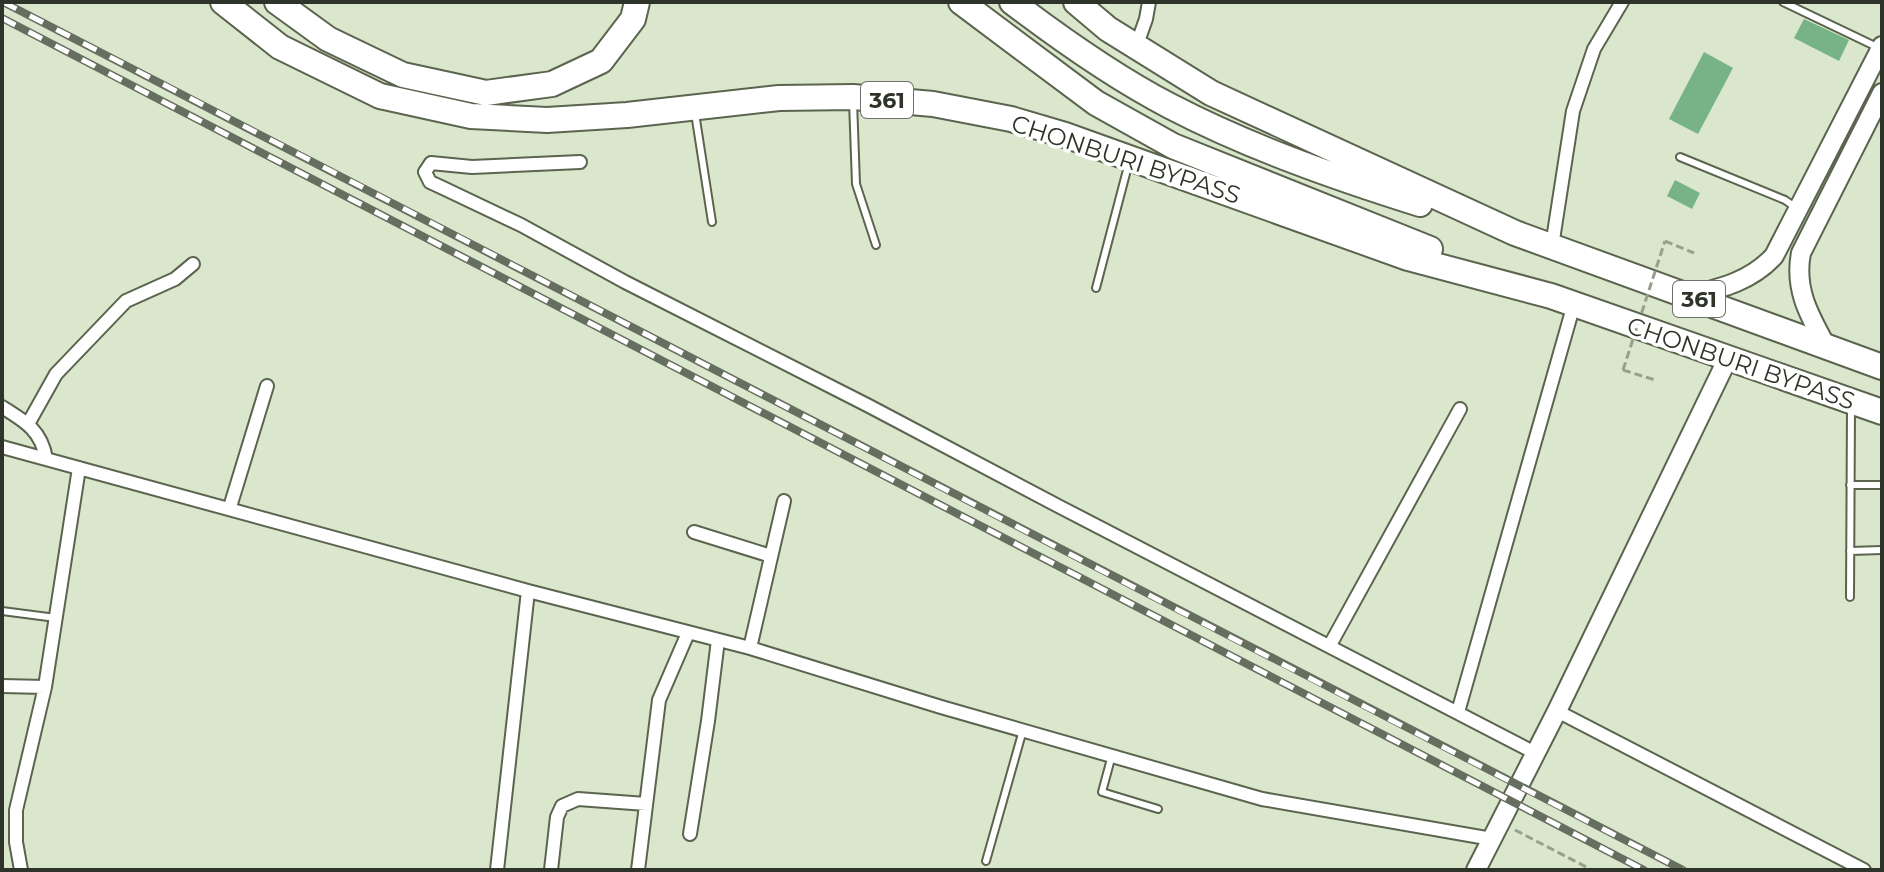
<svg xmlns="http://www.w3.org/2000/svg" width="1884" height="872" font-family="Montserrat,sans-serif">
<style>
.building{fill:#77b386}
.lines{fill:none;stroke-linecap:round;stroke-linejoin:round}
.lane-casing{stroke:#5a644e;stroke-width:10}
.street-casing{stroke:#5a644e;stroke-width:16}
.secondary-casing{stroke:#5a644e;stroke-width:22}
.highway-casing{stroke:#5a644e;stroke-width:28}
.path{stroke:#96a08c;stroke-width:3;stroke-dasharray:8 4;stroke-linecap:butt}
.lane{stroke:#fff;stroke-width:6}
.street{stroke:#fff;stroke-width:12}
.secondary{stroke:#fff;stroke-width:18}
.highway{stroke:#fff;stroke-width:24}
.rail-casing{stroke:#666e5f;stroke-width:8}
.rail{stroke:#fff;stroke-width:5;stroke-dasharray:15;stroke-linecap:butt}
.path-bridge{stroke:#96a08c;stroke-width:3;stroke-dasharray:8 4;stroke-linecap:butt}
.labels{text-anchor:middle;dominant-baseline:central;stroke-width:7;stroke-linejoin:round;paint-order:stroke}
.shield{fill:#fff;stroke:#6d716a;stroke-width:2}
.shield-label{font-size:22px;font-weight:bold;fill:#2f342a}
.street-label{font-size:24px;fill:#2f342a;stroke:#fff}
</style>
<rect width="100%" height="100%" fill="#dae7cd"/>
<path class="building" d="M1804,19L1849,40L1839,61L1794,38Z
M1704,52L1733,68L1698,134L1669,119Z
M1675,180L1700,193L1692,209L1667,196Z"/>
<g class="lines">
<g class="lane-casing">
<path id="lane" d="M1783,2L1877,47
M853,101L856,184L876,245
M695,113L712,222
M1680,157L1785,200L1795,207
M1096,288L1128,166
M1850,485H1882
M1850,551L1882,550
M1850,597L1851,409
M2,611L56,618
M1112,755L1102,792L1158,809
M986,861L1023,730"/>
</g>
<g class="street-casing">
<path id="street" d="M1136,47L1146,19L1149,2
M580,162L472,167L431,163L425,172L430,182L443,188L521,225L625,282L869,406L1062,508L1535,753
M1552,246L1573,111L1594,49L1622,2
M2,407C25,421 42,431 46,459
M28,424L56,374L126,301L175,279L193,264
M2,447L528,591L750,648L941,707L1262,799L1492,839
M230,507L267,386
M694,532L771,556
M1330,645L1460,409
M750,648L784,501
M2,686L45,687
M1557,711L1864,870
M1458,712L1574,304
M690,834L708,721L718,640
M21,870L16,842V810L45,687L79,468
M497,870L528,591
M551,870L557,817L562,806L578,799L646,804
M638,870L659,700L688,633"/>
</g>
<g class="secondary-casing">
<path id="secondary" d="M1690,296C1722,288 1751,281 1774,256L1882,46
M1826,346C1809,315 1794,289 1801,253L1882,93
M1476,870L1557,711L1728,358"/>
</g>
<g class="highway-casing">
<path id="highway" d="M223,2L280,47L380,96L471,116L547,120L627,115L779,98L853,97L933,104L1011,119L1065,135L1408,258L1551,296L1882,412
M277,2L328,39L403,75L486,93L552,84L601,61L633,19L637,2
M961,2L1096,103L1173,146L1430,249
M1012,2C1062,40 1114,77 1170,106C1249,147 1334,177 1420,204
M1076,2L1108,29L1211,93L1515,233L1882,367"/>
</g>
<path class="path" d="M1665,241L1694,253
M1623,370L1655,380
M1515,830L1592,870"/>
<use href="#lane" class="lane"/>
<use href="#street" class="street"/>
<use href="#secondary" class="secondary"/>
<use href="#highway" class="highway"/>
<g class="rail-casing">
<path id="rail" d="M3,2C564,290 1122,583 1683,870
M2,18L1644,870"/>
</g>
<use href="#rail" class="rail"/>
<path class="path-bridge" d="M1623,370L1665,241"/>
</g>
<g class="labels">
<g class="shield">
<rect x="861" y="82" width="52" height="36" rx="6"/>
<rect x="1673" y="281" width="52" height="36" rx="6"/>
</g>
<g class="shield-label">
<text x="887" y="100">361</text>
<text x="1699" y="299">361</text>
</g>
<g class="street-label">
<text transform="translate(1126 159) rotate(18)">CHONBURI BYPASS</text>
<text transform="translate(1741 363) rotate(19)">CHONBURI BYPASS</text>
</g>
</g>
<rect width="1884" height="872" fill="none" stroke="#2f342a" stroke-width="8"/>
</svg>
